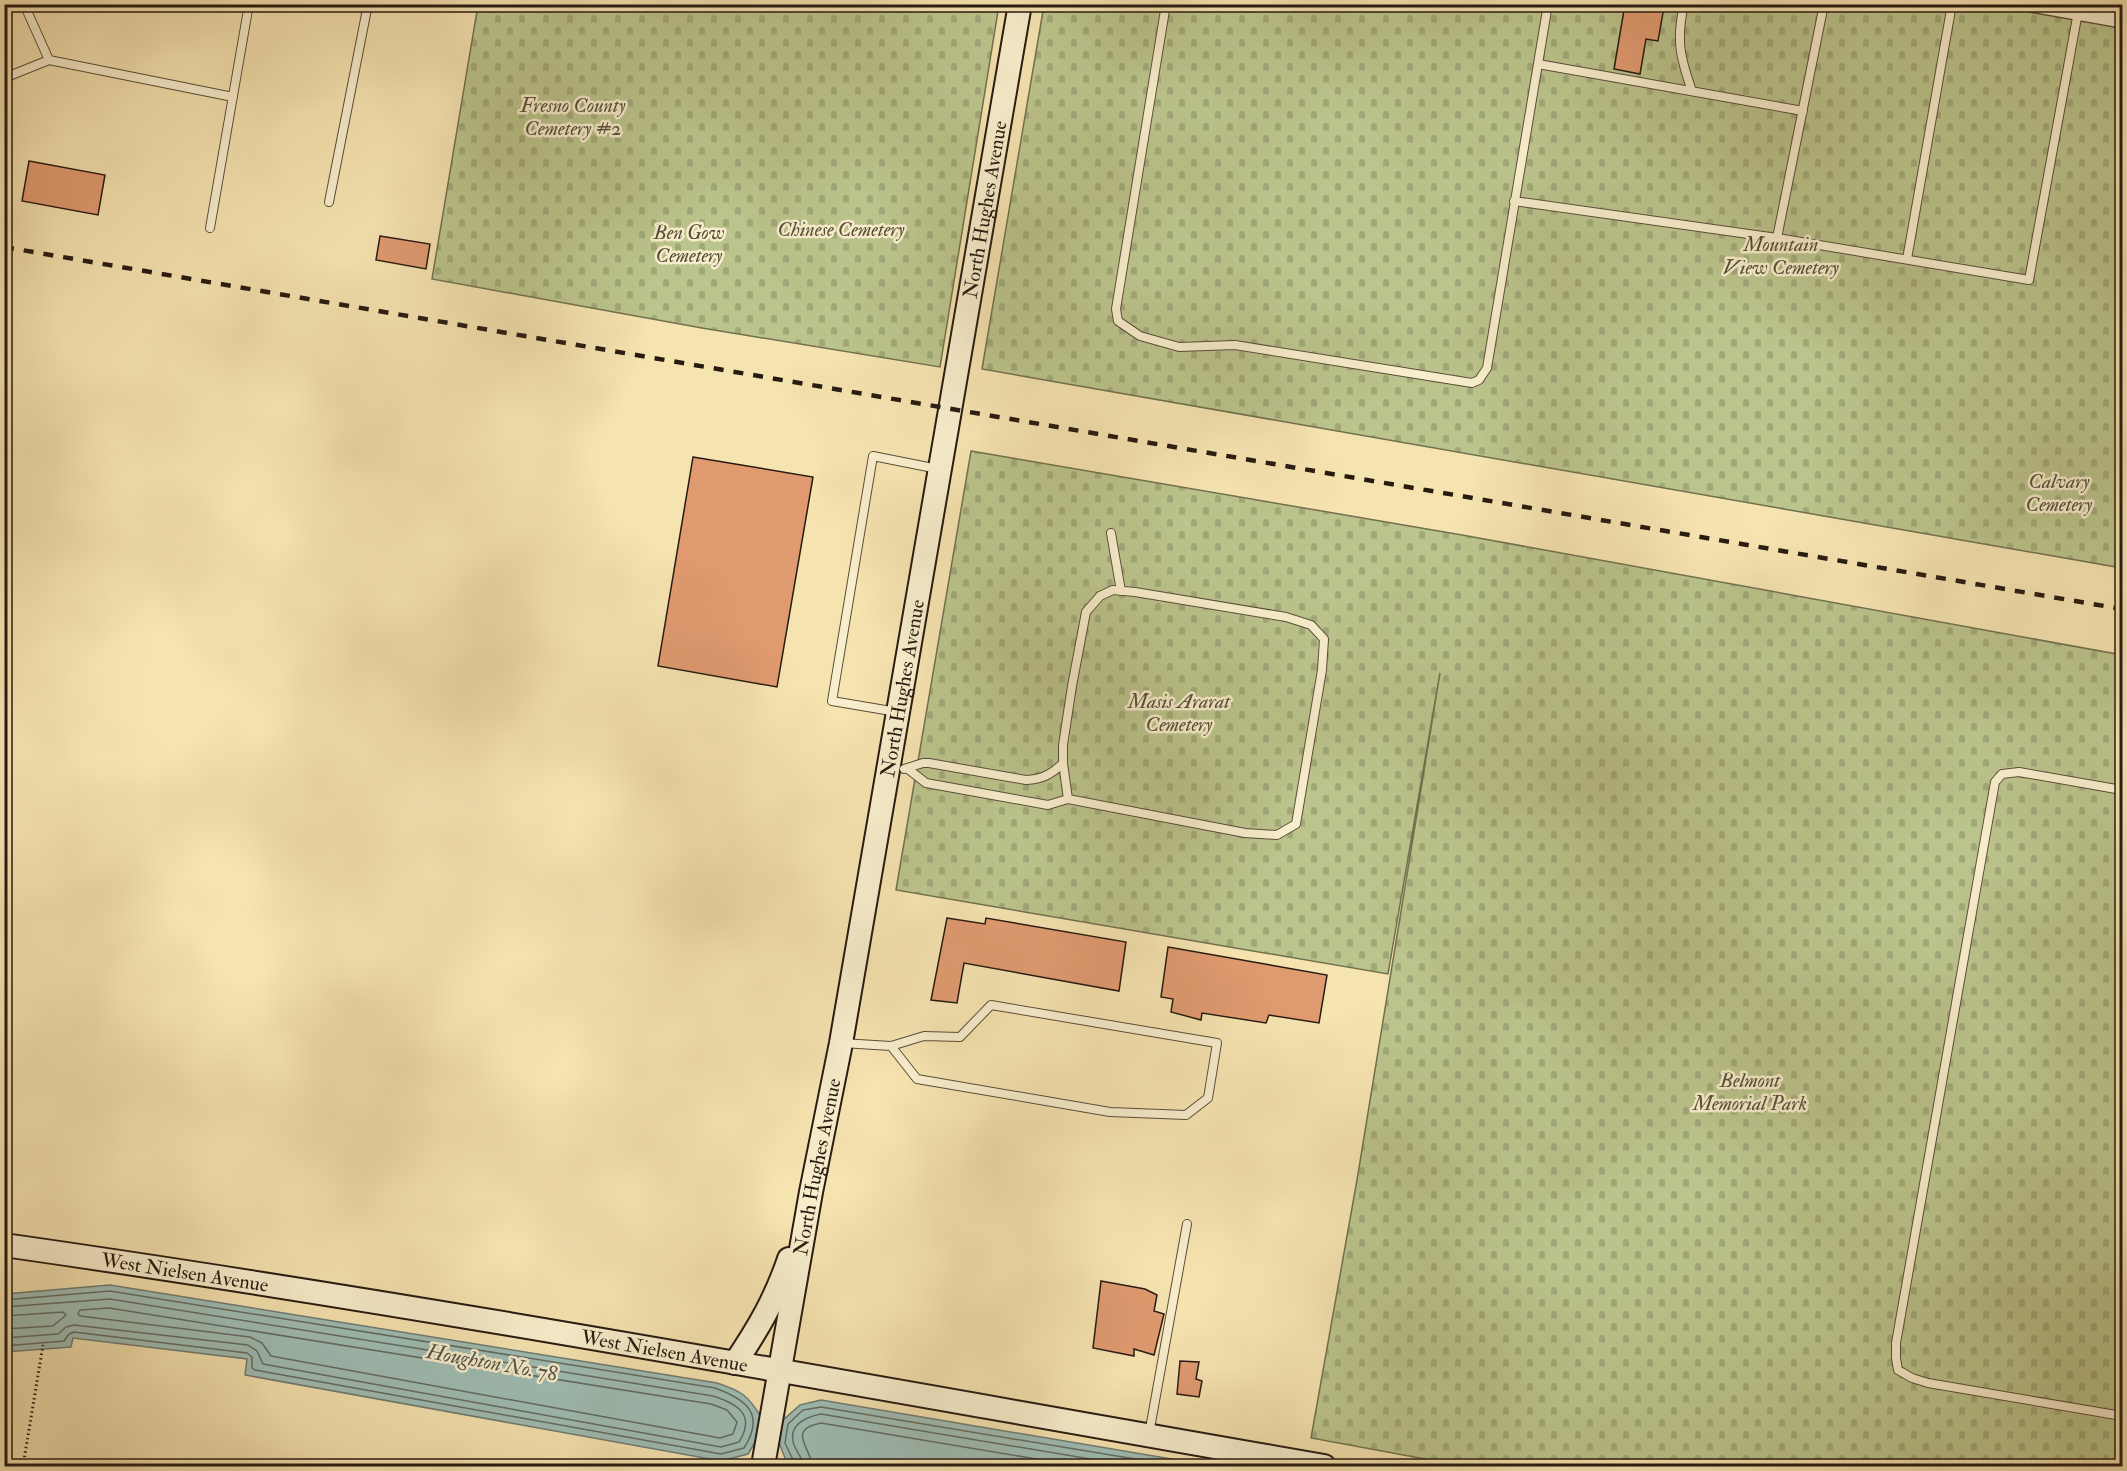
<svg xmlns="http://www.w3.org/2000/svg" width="2127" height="1471" font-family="'IM FELL Double Pica',serif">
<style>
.cemetery{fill:url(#cemetery-stones);stroke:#71704e;stroke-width:1.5}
.water{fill:#9fbdb4;stroke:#6f7c73;stroke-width:1.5}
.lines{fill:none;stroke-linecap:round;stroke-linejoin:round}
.shore{stroke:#636c62;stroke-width:1.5}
.building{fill:#e09a70;stroke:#271b11;stroke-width:1.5}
.lane-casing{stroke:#5a4d39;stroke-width:10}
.street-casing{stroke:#5a4d39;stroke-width:18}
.secondary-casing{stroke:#271b11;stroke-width:26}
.path{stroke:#271b11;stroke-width:3;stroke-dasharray:1.5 3;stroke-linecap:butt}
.lane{stroke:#f8edcc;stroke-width:8}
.street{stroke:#f8edcc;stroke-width:15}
.secondary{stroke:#f8edcc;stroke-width:22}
.rail{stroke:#271b11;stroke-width:4.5;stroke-dasharray:10 10;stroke-linecap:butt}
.labels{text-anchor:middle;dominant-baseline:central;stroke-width:5;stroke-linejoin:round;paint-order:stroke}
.park-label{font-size:20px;font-style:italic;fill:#534e36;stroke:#f8edcc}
.street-label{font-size:20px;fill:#271b11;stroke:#f8edcc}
.water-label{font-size:21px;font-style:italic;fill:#51544a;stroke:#f8edcc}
</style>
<defs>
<pattern id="cemetery-stones" width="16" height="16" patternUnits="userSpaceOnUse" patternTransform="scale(1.5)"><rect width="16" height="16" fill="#bbc48c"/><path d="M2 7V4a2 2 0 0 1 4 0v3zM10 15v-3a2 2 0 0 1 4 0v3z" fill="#a1a878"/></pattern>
</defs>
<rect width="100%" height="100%" fill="#f5e3b0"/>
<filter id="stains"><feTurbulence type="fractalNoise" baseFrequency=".00333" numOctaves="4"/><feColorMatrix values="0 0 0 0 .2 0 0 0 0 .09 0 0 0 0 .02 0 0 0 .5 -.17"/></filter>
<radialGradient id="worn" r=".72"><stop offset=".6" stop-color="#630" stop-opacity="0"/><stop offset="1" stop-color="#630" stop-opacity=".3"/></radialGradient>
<path class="cemetery" d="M478,5H999L940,367L702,328L432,279Z
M1044,5H2122V568L982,369Z
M971,451L1462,535L2122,655V1466H1463L1311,1438L1357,1180L1440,673L1388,974L896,890Z"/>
<path class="water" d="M110,1285L717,1383C741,1391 748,1395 761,1417L757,1439L748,1454L721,1461L245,1375L247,1359L73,1338L71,1347L5,1352V1294Z
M821,1400L1213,1466H796L787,1463L779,1443L782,1421L800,1405Z"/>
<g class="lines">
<path class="shore" d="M4,1300L110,1291L715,1388C748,1400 765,1415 744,1448L721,1454L255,1370L252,1368V1357L247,1353L74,1332L69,1334L64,1341L4,1346
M4,1307L110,1299L713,1396C738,1404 756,1415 739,1442L721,1447L263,1364L257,1351L248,1345L74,1325L66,1327L58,1334L4,1338
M109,1308L711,1404L727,1410L737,1422L733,1434L720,1438L271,1356L262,1343L250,1337L80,1316L78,1314L80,1310Z
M4,1316L63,1312L66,1315L53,1326L4,1329
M796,1466L785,1443L788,1424L803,1410L821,1407L1177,1466
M803,1466C803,1458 797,1453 794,1445C787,1425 806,1417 821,1414L1132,1466
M812,1466C811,1447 786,1430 821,1423L1078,1466"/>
</g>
<path class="building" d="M1625,4L1664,7L1658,41L1646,39L1640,74L1614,69Z
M29,161L105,175L98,215L22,201Z
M380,236L430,244L426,269L376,260Z
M693,457L813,477L777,687L658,666Z
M947,918L985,924L986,918L1126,942L1119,991L964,963L957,1003L931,1000Z
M1168,947L1327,975L1319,1023L1269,1015L1266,1023L1202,1013L1201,1020L1171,1012L1173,999L1161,997Z
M1101,1281L1145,1289L1157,1295L1154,1311L1164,1314L1154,1355L1134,1349V1356L1093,1348Z
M1180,1361L1199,1362L1196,1379L1202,1381L1199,1397L1177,1394Z"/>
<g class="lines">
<g class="lane-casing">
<path id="lane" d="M24,4L49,60L233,97
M1166,4L1116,309L1118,321L1140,336L1179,347L1235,345L1472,383L1479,380L1487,368L1548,4
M1684,4C1676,40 1680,57 1692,91
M1538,64L1803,111
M4,78L49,60
M1514,201L1777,238L2029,280L2078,12
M329,202L368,4
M210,228L249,4
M1777,238L1824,4
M1907,259L1952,4
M1111,533L1121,591
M897,712L832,701L873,456L938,469
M904,769L923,763H929L1026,780C1042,779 1051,775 1063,763
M908,769L926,783L1048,805L1068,799L1245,833L1277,835L1296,824L1322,670L1324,639L1311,625L1286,617L1135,592L1113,590L1100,596L1086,612L1072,686L1063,745V763L1068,799
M2122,790L2019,772L2002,774L1995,782L1896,1343V1358L1898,1370L1912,1378L1928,1383L2122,1416
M842,1043L891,1046L924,1036L960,1037L991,1005L1217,1043L1208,1098L1186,1115L1110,1112L917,1079L891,1046
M1149,1434L1187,1224"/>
</g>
<g class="street-casing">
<path id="street" d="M2031,4L2122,20"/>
</g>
<g class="secondary-casing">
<g id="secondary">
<path id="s1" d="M4,1245C446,1308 885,1390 1324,1466"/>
<path d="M735,1363C759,1327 775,1300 789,1259"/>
<path id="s2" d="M763,1466L811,1192L841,1043L1020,4"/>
</g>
</g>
<path class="path" d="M23,1466L43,1345"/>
<use href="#lane" class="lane"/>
<use href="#street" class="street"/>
<use href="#secondary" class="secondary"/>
<path class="rail" d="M4,247L2122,609"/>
</g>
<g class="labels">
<g class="park-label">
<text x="573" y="105">Fresno County<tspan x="573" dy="23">Cemetery #2</tspan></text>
<text x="841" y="229">Chinese Cemetery</text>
<text x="689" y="232">Ben Gow<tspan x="689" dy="23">Cemetery</tspan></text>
<text x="1781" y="244">Mountain<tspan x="1781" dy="23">View Cemetery</tspan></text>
<text x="2059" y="481">Calvary<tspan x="2059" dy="23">Cemetery</tspan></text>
<text x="1179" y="701">Masis Ararat<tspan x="1179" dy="23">Cemetery</tspan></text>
<text x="1750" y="1080">Belmont<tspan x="1750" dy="23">Memorial Park</tspan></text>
</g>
<g class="street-label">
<text stroke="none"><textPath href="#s2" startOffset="1276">North Hughes Avenue</textPath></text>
<text stroke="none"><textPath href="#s2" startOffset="790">North Hughes Avenue</textPath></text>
<text stroke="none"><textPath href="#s2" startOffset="304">North Hughes Avenue</textPath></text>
<text stroke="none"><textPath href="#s1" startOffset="183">West Nielsen Avenue</textPath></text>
<text stroke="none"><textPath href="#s1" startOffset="669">West Nielsen Avenue</textPath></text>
</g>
<g class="water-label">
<text transform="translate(492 1363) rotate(10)">Houghton No. 78</text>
</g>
</g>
<rect width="2127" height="1471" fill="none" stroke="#f5e3b0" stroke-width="24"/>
<rect x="6" y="6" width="2115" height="1459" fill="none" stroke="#271b11" stroke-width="3"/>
<rect x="12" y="12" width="2103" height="1447" fill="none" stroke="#271b11" stroke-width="1.5"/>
<rect width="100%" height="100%" filter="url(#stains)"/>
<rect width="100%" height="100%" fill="url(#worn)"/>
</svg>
